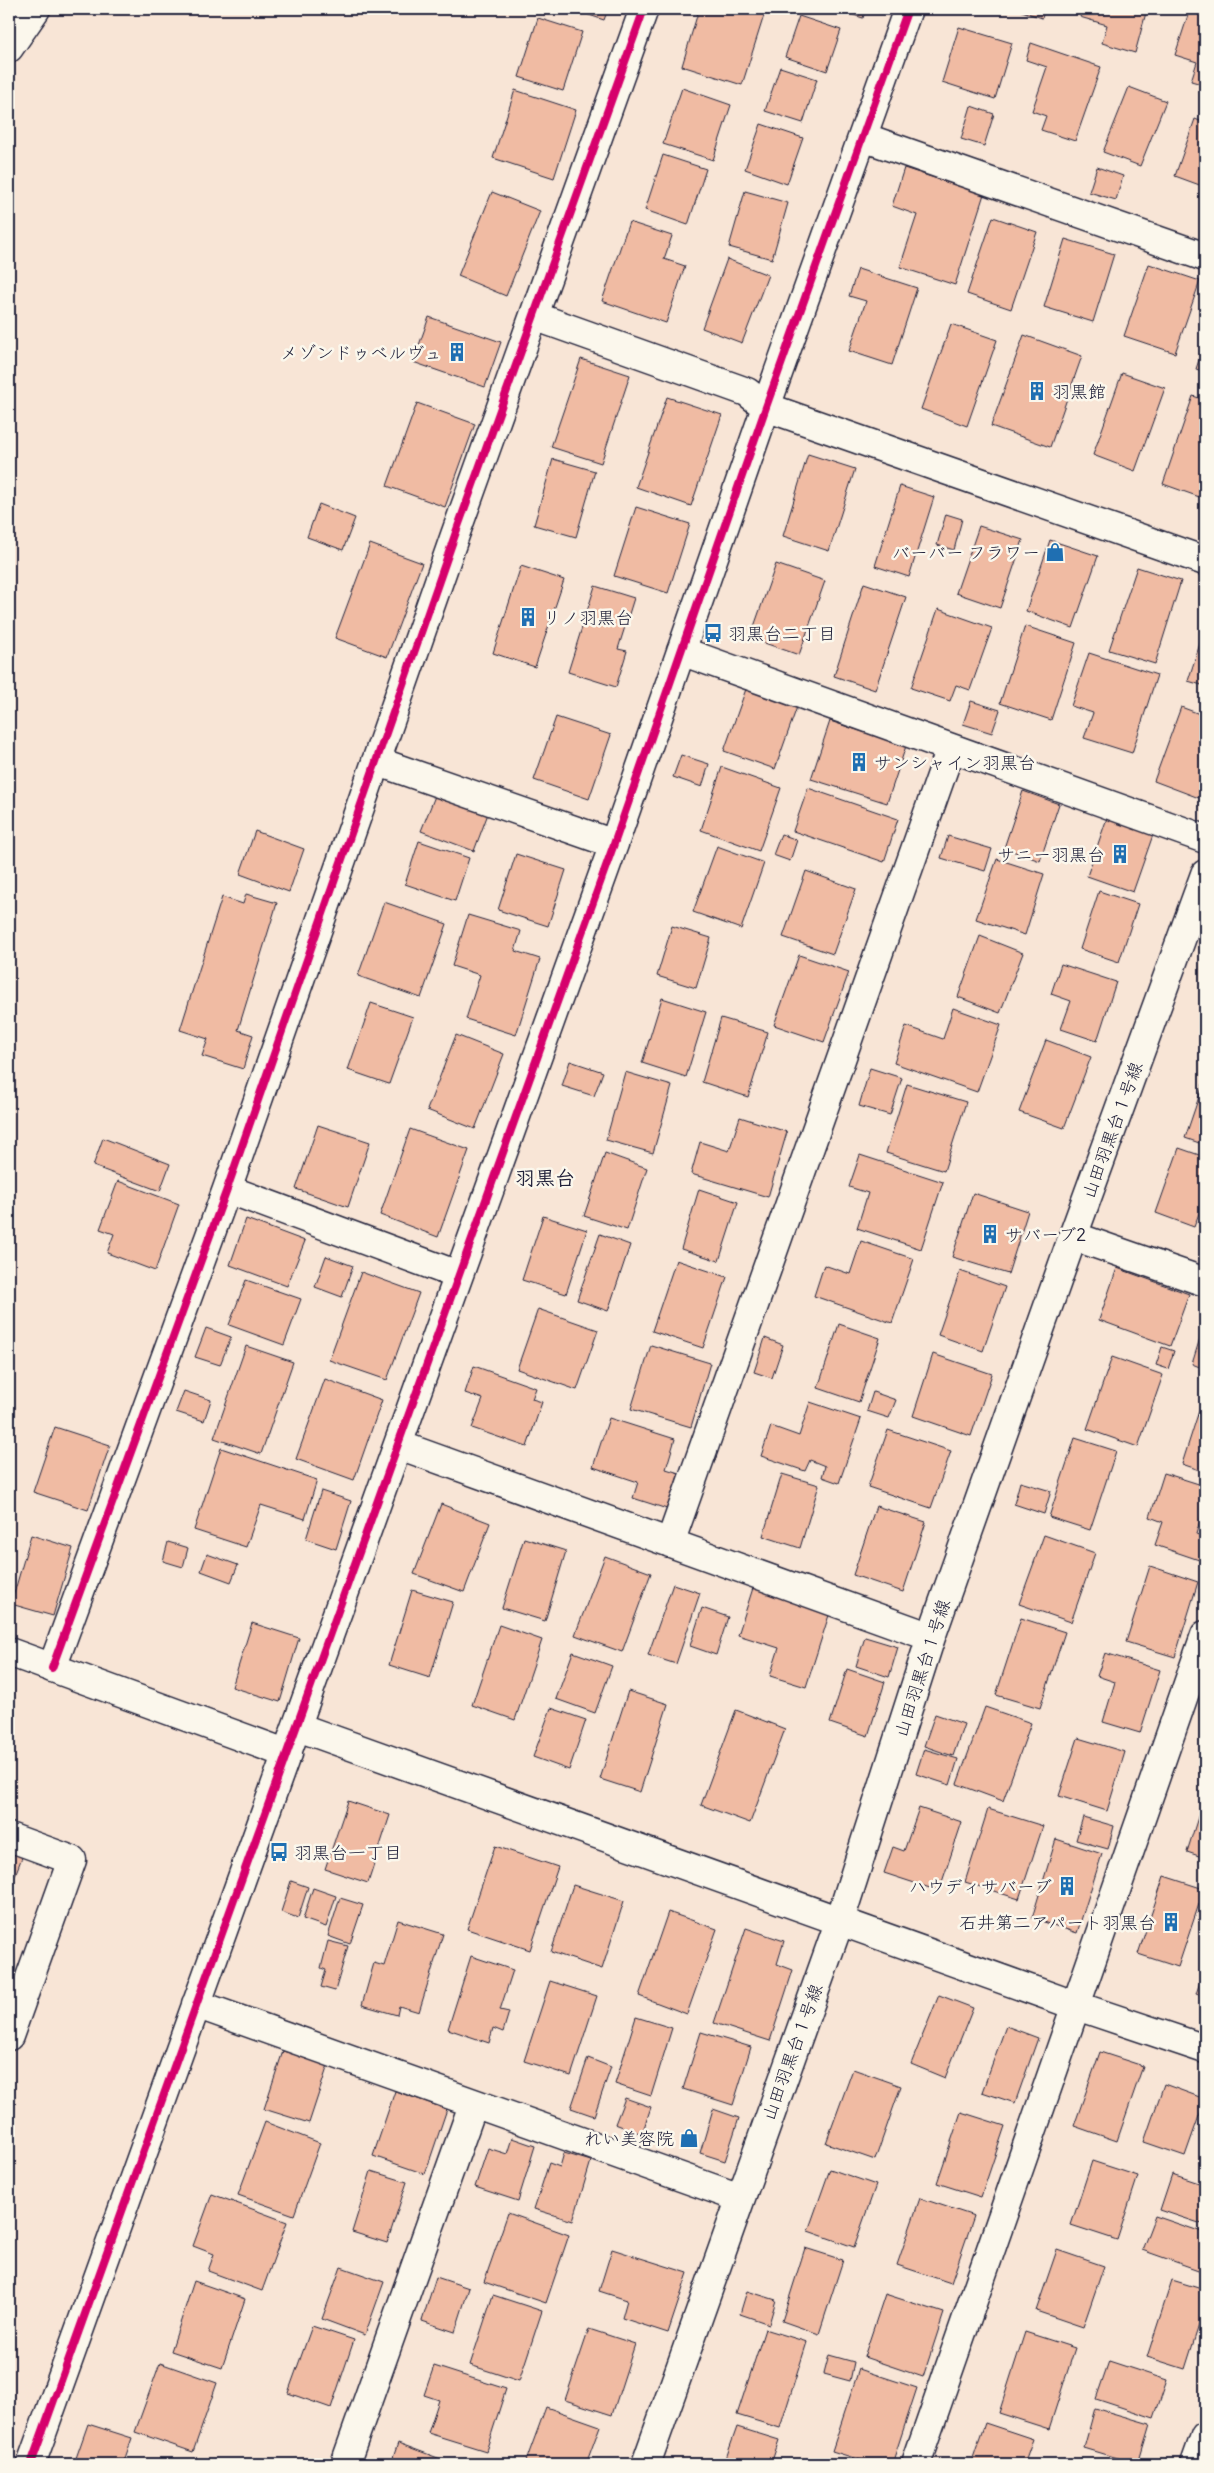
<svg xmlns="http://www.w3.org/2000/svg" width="1214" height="2473" font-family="Delius,'Klee One',sans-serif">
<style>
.building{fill:#f0bba3;stroke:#22223b}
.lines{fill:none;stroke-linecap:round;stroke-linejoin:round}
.minor-casing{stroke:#22223b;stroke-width:31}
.minor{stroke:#fbf7ec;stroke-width:28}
.cycleway-casing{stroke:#fbf7ec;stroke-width:11}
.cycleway{stroke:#d6006c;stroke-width:8}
.labels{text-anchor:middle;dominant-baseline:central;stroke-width:5;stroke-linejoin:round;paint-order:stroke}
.poi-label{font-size:18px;fill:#22223b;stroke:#fbf7ec;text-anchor:end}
.street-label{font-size:18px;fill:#22223b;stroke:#fbf7ec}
.quarter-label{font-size:20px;font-weight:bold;fill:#22223b;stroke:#fbf7ec}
</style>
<rect width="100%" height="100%" fill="#f8e5d6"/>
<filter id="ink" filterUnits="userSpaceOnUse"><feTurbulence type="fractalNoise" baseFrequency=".02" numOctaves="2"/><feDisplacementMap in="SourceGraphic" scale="10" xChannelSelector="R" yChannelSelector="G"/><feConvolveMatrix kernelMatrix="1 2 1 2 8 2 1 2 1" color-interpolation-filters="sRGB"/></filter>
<g filter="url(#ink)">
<path class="building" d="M571,9H608L604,20Z
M699,9H766L742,85L682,66Z
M834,9H866L863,18Z
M1016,9H1045L1042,18Z
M1083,9H1147L1135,53L1102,43L1107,25L1080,17Z
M1190,9H1205V85L1191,81L1197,62L1175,55Z
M799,16L841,30L827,71L785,57Z
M538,18L582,32L563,91L519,77Z
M959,27L1012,43L995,99L942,82Z
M1031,43L1101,67L1075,141L1041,130L1046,116L1032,111L1047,67L1026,60Z
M780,67L817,79L803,123L765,111Z
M1129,87L1166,101L1140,166L1103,152Z
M682,88L731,105L713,160L663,144Z
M515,90L576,110L554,178L493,158Z
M971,106L994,114L984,146L961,139Z
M1195,119L1205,123V187L1175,176Z
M761,124L803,138L787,184L745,169Z
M663,155L706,169L688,225L645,210Z
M1097,167L1123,176L1116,200L1089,192Z
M904,168L984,194L955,285L900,267L917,215L892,206Z
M745,191L788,203L772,259L729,247Z
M492,192L540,211L506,296L458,276Z
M993,217L1037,232L1011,309L967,294Z
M629,222L672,236L664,259L685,266L666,323L602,301Z
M1065,239L1114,254L1093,322L1044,307Z
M727,259L768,275L742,343L702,328Z
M1149,264L1200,281L1175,353L1124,336Z
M858,269L917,288L892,365L849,351L866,301L849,296Z
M429,317L501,342L485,387L413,362Z
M951,324L997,340L967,426L921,409Z
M1024,335L1082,356L1050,447L991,426Z
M1205,342V372L1196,369Z
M581,359L630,375L601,463L551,447Z
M1122,373L1165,388L1135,471L1093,455Z
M1193,396L1205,400V499L1163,484Z
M667,397L722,415L691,506L636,487Z
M417,403L475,424L445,507L387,486Z
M808,454L855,469L829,551L783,536Z
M553,459L595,471L576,537L534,525Z
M900,486L934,497L909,577L875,566Z
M319,504L355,518L343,550L307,537Z
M636,507L690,524L668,593L614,576Z
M946,514L962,519L954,550L937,545Z
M979,526L1023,540L1000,608L956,593Z
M1050,540L1098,556L1073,628L1026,611Z
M370,544L422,563L387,657L335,638Z
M776,564L825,581L799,655L750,638Z
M521,566L564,580L535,667L493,653Z
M1137,567L1181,581L1155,664L1109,650Z
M864,583L906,597L875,690L834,676Z
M595,586L634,598L618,649L627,651L616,687L568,672Z
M938,609L992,628L970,690L956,685L950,701L911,688Z
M1025,626L1076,643L1051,720L1000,703Z
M1205,628V686L1188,681Z
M1089,653L1157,675L1132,753L1084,738L1093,713L1071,706Z
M746,689L797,707L775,769L724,751Z
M971,701L1000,710L992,733L963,724Z
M1181,707L1205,716V780L1199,798L1154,781Z
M556,717L611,735L589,799L534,780Z
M830,721L906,746L887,803L811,779Z
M681,755L709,764L702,787L673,777Z
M722,767L781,788L759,851L701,830Z
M808,788L898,819L884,862L793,831Z
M437,791L489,811L474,851L421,831Z
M1023,791L1059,804L1040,861L1004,848Z
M1108,815L1154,832L1133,892L1087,876Z
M255,831L304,849L289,892L240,874Z
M781,834L797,840L790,861L773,855Z
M948,836L992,849L985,871L941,858Z
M419,841L469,858L455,901L405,884Z
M717,846L764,863L741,929L693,912Z
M516,854L566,870L548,926L498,910Z
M997,859L1044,874L1025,935L976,919Z
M806,871L856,889L833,954L783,937Z
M1099,891L1138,904L1119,962L1080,949Z
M246,894L277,903L238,1030L253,1035L243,1069L202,1056L208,1039L180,1030L222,897L243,904Z
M384,902L447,924L421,998L358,976Z
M468,915L521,931L515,951L540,959L516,1035L466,1019L480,975L452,966Z
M672,926L711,938L696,988L657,976Z
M980,936L1023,953L1000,1013L958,997Z
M799,955L849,972L824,1042L774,1025Z
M1061,964L1116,982L1097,1041L1061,1029L1071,1001L1051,994Z
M662,998L706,1012L686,1077L642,1063Z
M371,1003L413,1017L389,1084L348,1070Z
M953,1008L1001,1025L977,1092L894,1063L906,1026L943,1039Z
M721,1018L768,1032L748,1097L702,1082Z
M456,1035L504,1054L475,1129L427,1110Z
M1046,1040L1091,1057L1064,1128L1019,1112Z
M570,1061L603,1072L594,1096L562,1086Z
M870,1068L902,1078L890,1115L859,1106Z
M625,1072L672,1086L653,1153L606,1140Z
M1205,1079V1145L1185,1138Z
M907,1084L966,1102L944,1171L886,1153Z
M740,1117L787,1132L768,1197L691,1174L700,1142L729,1151Z
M318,1125L370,1142L348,1207L296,1189Z
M410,1129L469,1150L438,1237L380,1215Z
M103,1138L170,1164L160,1191L93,1166Z
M1179,1148L1205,1157V1197L1194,1227L1156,1213Z
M605,1153L647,1168L627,1230L584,1216Z
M860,1155L943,1182L921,1249L857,1228L868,1193L849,1187Z
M118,1181L179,1204L155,1271L107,1253L114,1234L100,1229Z
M699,1189L738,1202L719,1261L681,1249Z
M973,1193L1028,1211L1008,1274L952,1257Z
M543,1216L587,1230L566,1294L522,1280Z
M246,1219L305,1241L287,1286L230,1265Z
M600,1234L630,1245L608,1311L577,1300Z
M861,1241L914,1259L892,1323L814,1296L824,1265L850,1274Z
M326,1256L353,1266L342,1297L315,1287Z
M676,1260L727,1277L703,1348L652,1331Z
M1117,1268L1189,1294L1170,1346L1099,1320Z
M960,1271L1005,1287L983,1351L938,1335Z
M361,1272L419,1293L387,1380L329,1360Z
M246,1280L301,1299L284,1345L229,1325Z
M538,1309L598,1330L577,1390L517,1369Z
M1205,1322V1369L1192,1364Z
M839,1324L880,1338L859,1402L818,1388Z
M206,1328L231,1337L220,1365L195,1357Z
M765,1338L783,1345L772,1378L754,1372Z
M651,1345L710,1363L691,1427L631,1409Z
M246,1346L293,1362L261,1454L214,1438Z
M1162,1347L1174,1351L1168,1369L1156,1365Z
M933,1354L992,1374L971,1436L913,1416Z
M1112,1357L1163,1375L1138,1447L1087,1429Z
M474,1366L536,1388L532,1399L542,1402L527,1447L472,1428L483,1399L465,1393Z
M325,1379L382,1400L354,1480L296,1459Z
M184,1391L211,1400L204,1421L176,1412Z
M873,1392L896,1400L889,1418L867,1411Z
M1205,1392V1472L1182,1464Z
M810,1402L861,1419L839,1483L822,1477L825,1466L810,1460L805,1471L761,1456L771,1426L799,1436Z
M609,1418L675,1439L666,1469L679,1473L667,1509L633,1498L638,1482L593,1467Z
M55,1427L110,1445L88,1510L33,1492Z
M888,1430L951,1451L931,1508L868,1487Z
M1075,1438L1116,1451L1090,1530L1049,1517Z
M221,1448L317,1480L305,1519L261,1505L246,1547L194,1530Z
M1164,1473L1205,1486V1505L1196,1534L1205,1537V1562L1155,1545L1163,1522L1150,1517Z
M782,1474L819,1485L800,1548L763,1536Z
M1020,1482L1051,1491L1044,1514L1014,1504Z
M321,1491L351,1501L336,1549L306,1539Z
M441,1504L490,1523L464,1592L414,1574Z
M876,1506L926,1522L903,1592L853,1575Z
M31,1535L73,1548L53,1616L11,1604Z
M1044,1535L1095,1553L1071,1622L1019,1604Z
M524,1538L566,1551L545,1621L502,1608Z
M168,1542L188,1548L183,1567L163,1561Z
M207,1554L238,1565L231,1582L201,1571Z
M605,1556L651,1573L622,1652L575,1635Z
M1150,1566L1198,1582L1175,1657L1126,1642Z
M673,1584L700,1593L676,1664L648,1655Z
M753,1588L830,1612L806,1687L770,1676L779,1648L738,1635Z
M412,1590L453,1602L430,1678L389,1665Z
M702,1608L728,1617L716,1655L690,1646Z
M1021,1618L1065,1632L1040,1708L996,1695Z
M252,1623L299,1638L280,1702L232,1687Z
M499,1625L542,1640L515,1720L472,1705Z
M865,1637L898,1647L889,1677L856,1666Z
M573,1652L612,1666L595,1713L556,1699Z
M1105,1653L1160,1670L1140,1733L1103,1722L1115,1682L1097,1676Z
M847,1669L885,1682L868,1736L830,1723Z
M628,1691L668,1704L640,1792L600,1779Z
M985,1707L1031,1723L1003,1801L957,1784Z
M551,1708L586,1720L569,1770L533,1757Z
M736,1710L785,1729L750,1823L701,1805Z
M935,1714L964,1724L953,1756L924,1746Z
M1078,1738L1125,1752L1107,1811L1059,1796Z
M924,1749L958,1759L950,1785L916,1774Z
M1205,1795V1858L1187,1852Z
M348,1801L390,1815L368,1883L325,1869Z
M919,1808L962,1822L939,1891L884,1873L893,1847L904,1851Z
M988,1809L1043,1826L1019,1899L965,1882Z
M1083,1817L1114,1826L1108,1849L1076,1840Z
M1056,1839L1102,1854L1077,1933L1032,1918Z
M495,1846L558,1867L530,1950L467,1929Z
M9,1852L22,1857L9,1891Z
M1164,1876L1204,1889L1178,1967L1138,1954Z
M291,1881L308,1887L298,1918L281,1912Z
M573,1885L624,1901L602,1969L551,1952Z
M313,1888L336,1896L326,1927L303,1919Z
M340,1898L363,1905L350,1944L328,1936Z
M668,1912L717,1929L687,2014L639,1996Z
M398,1920L443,1934L419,2012L399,2006L397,2015L362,2005L374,1963L384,1966Z
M746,1928L784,1941L777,1964L793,1970L770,2041L714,2023Z
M328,1941L348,1946L335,1991L321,1987L326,1970L321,1968Z
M471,1956L513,1970L500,2010L509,2012L503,2032L493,2028L489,2043L448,2029Z
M1205,1967V1997L1196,1994Z
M550,1981L597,1996L571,2076L524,2061Z
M939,1995L973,2008L945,2078L911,2064Z
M636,2017L672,2028L651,2096L615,2084Z
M1006,2026L1038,2038L1015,2103L982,2092Z
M701,2032L751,2047L733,2105L683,2089Z
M283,2051L328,2065L309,2123L264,2109Z
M1100,2052L1143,2066L1117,2141L1074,2126Z
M588,2058L611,2067L594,2116L571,2108Z
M853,2069L901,2086L875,2160L826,2143Z
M1164,2084L1205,2099L1185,2156L1144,2142Z
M395,2091L447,2109L425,2174L373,2156Z
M625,2098L651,2107L642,2134L615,2124Z
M713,2109L739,2118L725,2161L700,2153Z
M961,2112L1005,2126L981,2197L937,2183Z
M265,2122L320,2143L294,2215L238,2195Z
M512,2138L535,2146L518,2201L475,2187L488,2148L507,2154Z
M564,2153L591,2161L573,2221L534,2209L549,2163L560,2167Z
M1092,2161L1138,2176L1117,2240L1071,2225Z
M830,2169L876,2185L854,2247L808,2231Z
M371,2171L407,2182L387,2243L352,2232Z
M1172,2174L1205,2185V2225L1160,2210Z
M212,2194L287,2222L262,2291L208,2271L214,2254L193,2246Z
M920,2198L974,2216L951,2283L897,2265Z
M508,2213L569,2235L546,2303L484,2282Z
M1155,2216L1205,2233L1204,2272L1142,2250Z
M805,2248L843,2260L819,2334L782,2321Z
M612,2249L688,2273L668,2333L622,2318L627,2300L599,2291Z
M1057,2250L1104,2266L1083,2327L1036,2311Z
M341,2267L384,2282L365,2335L322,2319Z
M436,2277L469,2288L455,2332L422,2321Z
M1172,2280L1205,2290V2306L1185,2369L1147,2357Z
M194,2281L245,2299L222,2368L171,2351Z
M747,2291L776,2300L769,2324L740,2314Z
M885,2294L944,2313L923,2377L864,2357Z
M493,2295L542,2311L519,2381L470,2365Z
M312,2326L354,2340L331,2408L288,2393Z
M589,2329L635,2344L612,2415L565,2400Z
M765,2329L807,2342L780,2428L737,2415Z
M1025,2332L1075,2348L1049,2429L999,2413Z
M829,2355L854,2362L850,2381L824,2374Z
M1109,2361L1167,2380L1154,2418L1096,2399Z
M160,2363L217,2383L193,2452L135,2432Z
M434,2366L506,2389L486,2451L428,2433L439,2400L424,2395Z
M859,2369L917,2388L892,2464H873L832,2451Z
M546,2407L600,2426L586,2464H525Z
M1095,2408L1150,2424L1138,2464L1084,2448Z
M985,2423L1033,2439L1024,2464H971Z
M88,2424L132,2438L123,2464H83L75,2461Z
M737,2427L779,2440L771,2464H724Z
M398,2443L446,2461L444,2464H391Z
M1081,2460L1094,2464H1079Z"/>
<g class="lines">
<g class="minor-casing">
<path id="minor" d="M9,48L36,9
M863,137L1205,257
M534,316L747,392L766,407L1205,561
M681,651L1205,839
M376,761L614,844
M227,1189L458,1275
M1073,1236L1205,1282
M399,1445L931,1637
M670,1543L951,748
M9,1652L288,1754
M52,1668L227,1189L455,535L644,9
M298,1727L1077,2006L1205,2049
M9,1837L72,1860L9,2036
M196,2004L740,2198
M31,2464L614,844L766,407L908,9
M345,2464L473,2105
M646,2464L840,1920L931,1637L1073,1236L1205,874
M916,2464L1205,1635
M1195,2464L1205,2436"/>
</g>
<use href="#minor" class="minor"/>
<g class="cycleway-casing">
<path id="cycleway" d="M52,1668L227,1189L455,535L644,9
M31,2464L614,844L766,407L908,9"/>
</g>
<use href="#cycleway" class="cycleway"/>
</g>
</g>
<defs>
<g id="building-bare" transform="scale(1.5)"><path d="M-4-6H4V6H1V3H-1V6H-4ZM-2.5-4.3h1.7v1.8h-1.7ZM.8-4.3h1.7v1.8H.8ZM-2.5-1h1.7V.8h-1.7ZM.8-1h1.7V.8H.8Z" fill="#1f6fb2" stroke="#fbf7ec" stroke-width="2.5" paint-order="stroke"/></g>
<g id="shop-bare" transform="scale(1.5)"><path d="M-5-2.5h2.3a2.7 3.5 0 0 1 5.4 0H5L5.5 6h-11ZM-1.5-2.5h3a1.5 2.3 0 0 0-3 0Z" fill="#1f6fb2" stroke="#fbf7ec" stroke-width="2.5" paint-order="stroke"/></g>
<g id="bus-bare" transform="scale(1.5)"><path d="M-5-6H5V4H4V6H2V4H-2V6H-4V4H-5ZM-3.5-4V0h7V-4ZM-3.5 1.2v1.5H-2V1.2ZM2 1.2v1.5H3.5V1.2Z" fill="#1f6fb2" stroke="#fbf7ec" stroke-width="2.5" paint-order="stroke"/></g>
</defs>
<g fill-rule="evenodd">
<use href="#building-bare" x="457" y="352"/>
<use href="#building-bare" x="1037" y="391"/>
<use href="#shop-bare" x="1055" y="552"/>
<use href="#building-bare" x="528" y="617"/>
<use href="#bus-bare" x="713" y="633"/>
<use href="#building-bare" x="859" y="762"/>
<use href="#building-bare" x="1120" y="854"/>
<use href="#building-bare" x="990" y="1234"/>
<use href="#bus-bare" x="279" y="1852"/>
<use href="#building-bare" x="1067" y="1886"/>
<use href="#building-bare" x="1171" y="1922"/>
<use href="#shop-bare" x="689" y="2138"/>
</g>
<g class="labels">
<g class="poi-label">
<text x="442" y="352">メゾンドゥベルヴュ</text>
<text x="1052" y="391" text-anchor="start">羽黒館</text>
<text x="1040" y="552">バーバー フラワー</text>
<text x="543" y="617" text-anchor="start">リノ羽黒台</text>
<text x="728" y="633" text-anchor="start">羽黒台二丁目</text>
<text x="874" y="762" text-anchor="start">サンシャイン羽黒台</text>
<text x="1105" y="854">サニー羽黒台</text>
<text x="1005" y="1234" text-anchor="start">サバーブ2</text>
<text x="294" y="1852" text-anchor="start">羽黒台一丁目</text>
<text x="1052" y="1886">ハウディサバーブ</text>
<text x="1156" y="1922">石井第二アパート羽黒台</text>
<text x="674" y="2138">れい美容院</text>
</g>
<g class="street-label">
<text transform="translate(1112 1130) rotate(-70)">山田羽黒台１号線</text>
<text transform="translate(922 1668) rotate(-72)">山田羽黒台１号線</text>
<text transform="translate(792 2052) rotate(-70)">山田羽黒台１号線</text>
</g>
<g class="quarter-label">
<text x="545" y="1177">羽黒台</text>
</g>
</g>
<rect width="1214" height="2473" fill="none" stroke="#fbf7ec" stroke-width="30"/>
<rect x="15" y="15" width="1184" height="2443" fill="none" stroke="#22223b" stroke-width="2" filter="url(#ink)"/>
</svg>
